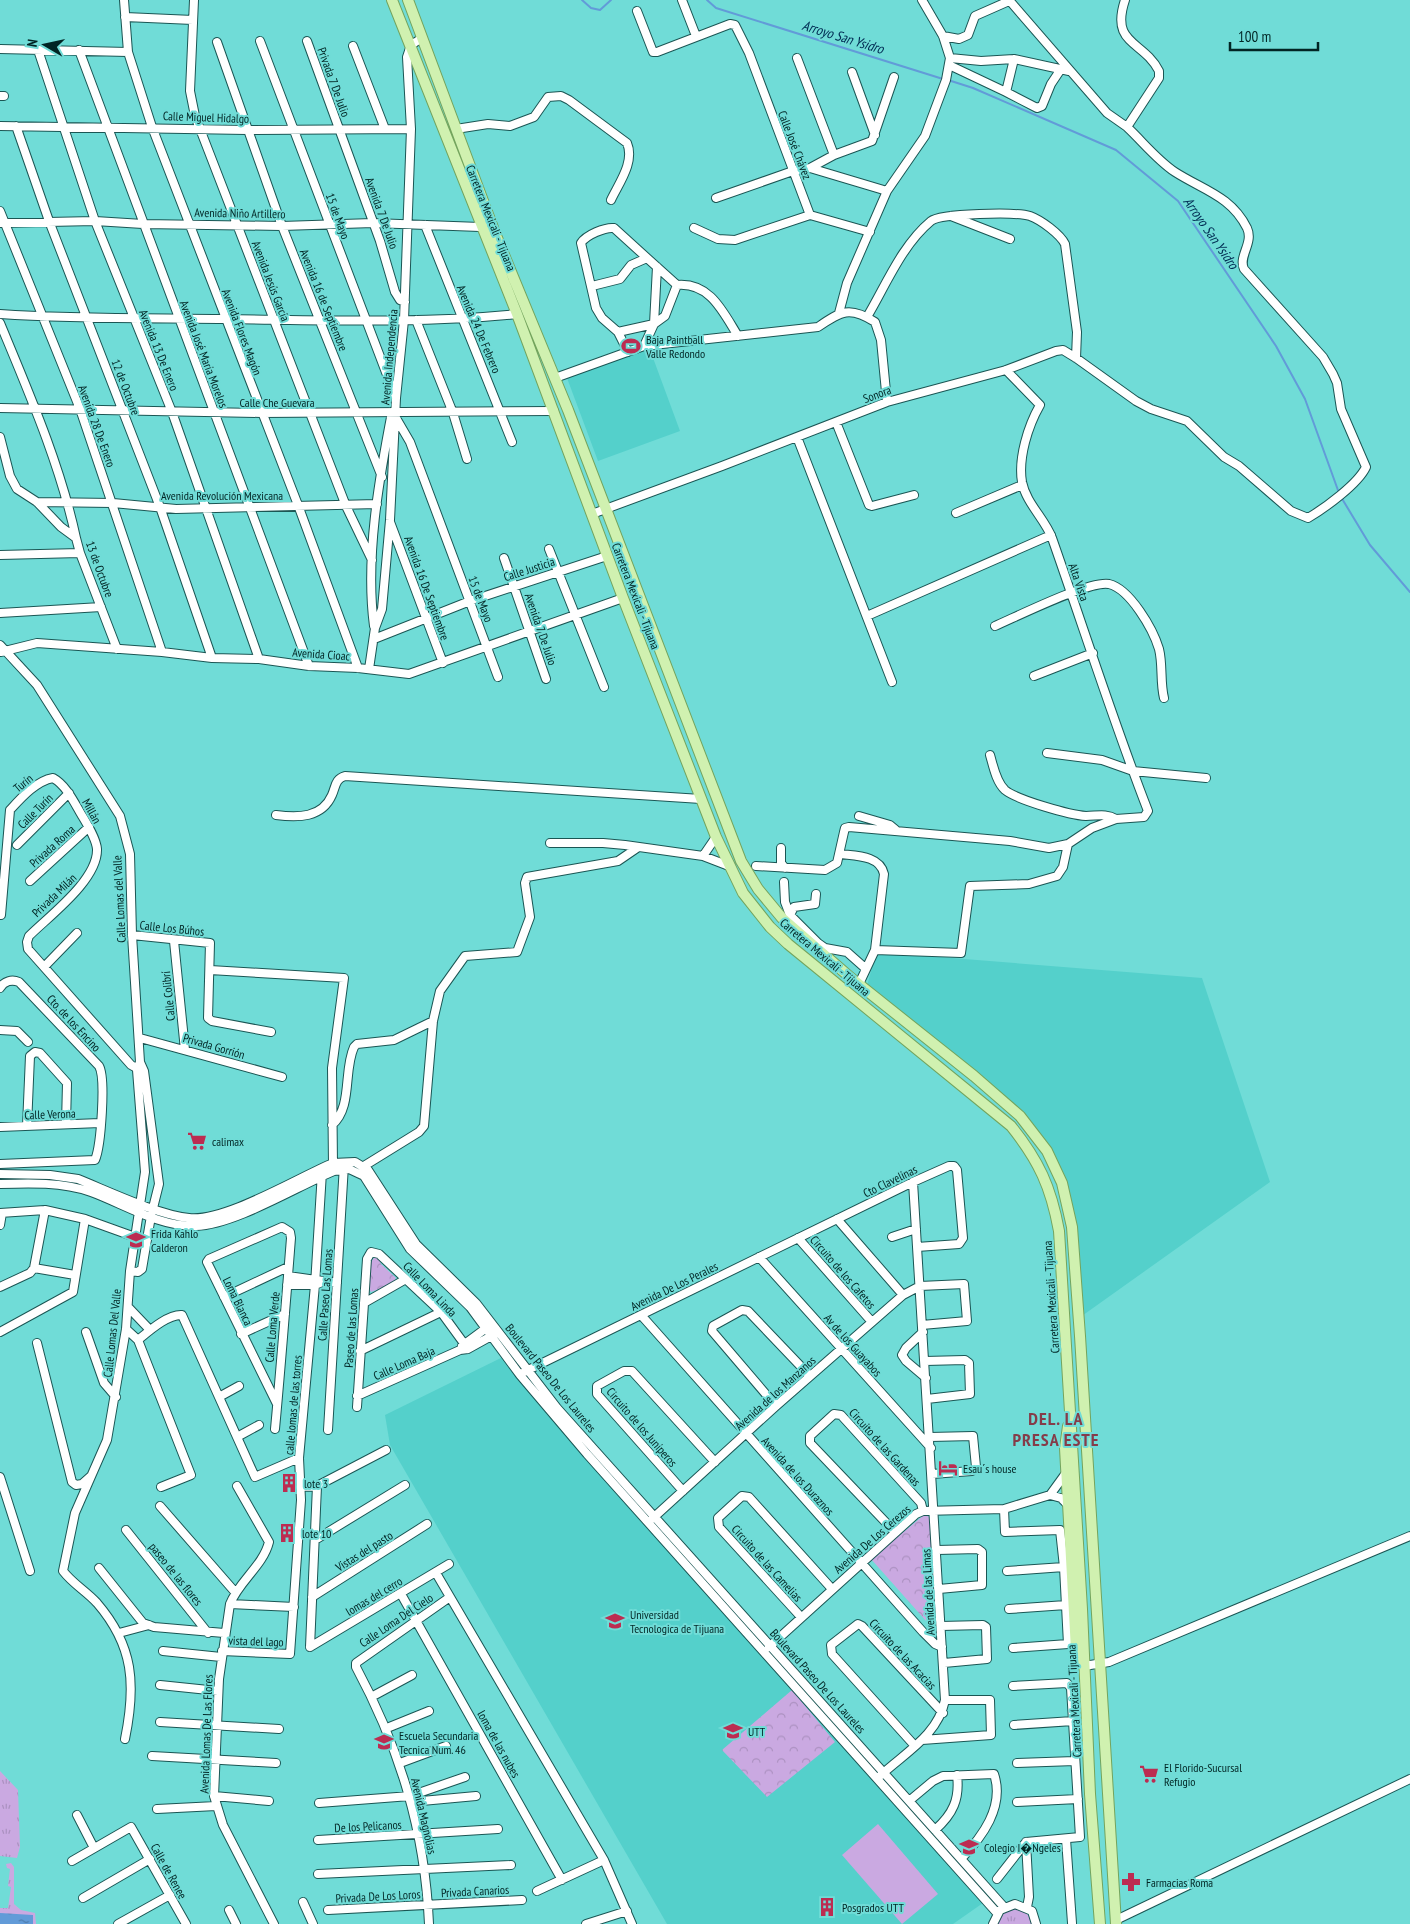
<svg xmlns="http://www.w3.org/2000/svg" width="1410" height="1924" font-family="'PT Sans Narrow',sans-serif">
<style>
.built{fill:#54d0cb}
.grass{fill:url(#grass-tufts)}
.park{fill:url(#park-crowns)}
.pitch{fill:#caa9e1}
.water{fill:url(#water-ripples)}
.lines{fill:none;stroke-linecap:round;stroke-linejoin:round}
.stream{stroke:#629bd8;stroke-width:2}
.minor-casing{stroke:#1b5654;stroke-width:10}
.major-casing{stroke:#73a45d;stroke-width:12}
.minor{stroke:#fff;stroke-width:8}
.major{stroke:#d0f1b0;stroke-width:10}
.labels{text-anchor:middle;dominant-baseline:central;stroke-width:4;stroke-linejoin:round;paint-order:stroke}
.street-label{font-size:12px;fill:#012524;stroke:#70dcd7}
.poi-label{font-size:12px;fill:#012524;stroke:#70dcd7;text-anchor:start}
.water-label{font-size:14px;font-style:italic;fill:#012c53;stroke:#70dcd7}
.district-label{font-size:18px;font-weight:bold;letter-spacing:1px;fill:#853c49;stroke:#70dcd7}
</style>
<defs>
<pattern id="grass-tufts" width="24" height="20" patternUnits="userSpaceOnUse" patternTransform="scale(1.25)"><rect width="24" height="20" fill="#caa9e1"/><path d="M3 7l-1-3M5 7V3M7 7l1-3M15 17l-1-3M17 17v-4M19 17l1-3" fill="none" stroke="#ac91c1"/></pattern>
<pattern id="park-crowns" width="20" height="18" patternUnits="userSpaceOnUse" patternTransform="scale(1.25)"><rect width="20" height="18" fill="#caa9e1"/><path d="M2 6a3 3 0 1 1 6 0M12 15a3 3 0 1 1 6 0" fill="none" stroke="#ac91c1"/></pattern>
<pattern id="water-ripples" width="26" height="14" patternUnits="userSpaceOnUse" patternTransform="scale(1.25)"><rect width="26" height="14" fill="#629bd8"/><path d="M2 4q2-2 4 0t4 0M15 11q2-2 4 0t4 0" fill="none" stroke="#4e7eaf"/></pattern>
</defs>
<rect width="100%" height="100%" fill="#70dcd7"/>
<path class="built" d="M649,347L680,431L598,461L567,378Z
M876,952L1202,978L1270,1182L1079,1318L1067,1197L1034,1131L867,986Z
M509,1354L592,1457L983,1903L953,1924H667L390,1445L385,1415Z"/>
<path class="grass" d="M0,1771L18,1790L20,1847L17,1858L0,1856Z
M11,1863L14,1867V1904L21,1910L35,1913L36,1924H0V1908H8L11,1887L8,1886L10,1869L7,1868L6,1864Z
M1012,1908C1023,1908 1029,1913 1032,1924H997L1001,1914Z"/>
<path class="park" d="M375,1257H378L381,1264L396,1278L392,1284L371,1292C367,1286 368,1261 375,1257Z
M924,1515L930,1517L935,1617L934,1620L927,1622L871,1559Z
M792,1690L835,1742L767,1797L722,1750Z"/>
<path class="pitch" d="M878,1824L938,1894L902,1924L842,1855Z"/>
<path class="water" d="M0,1913L33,1915V1924H0Z"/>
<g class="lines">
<path class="stream" d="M582,0L591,8L600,10L611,0
M707,0L716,8L943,79
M948,80L973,88L1116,150L1178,201L1276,346L1305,399L1339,493
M1341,497L1370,545L1410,592"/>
<g class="minor-casing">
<path id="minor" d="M124,0L128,52L152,127L298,505L358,668
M194,0L190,91L195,116L346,506L372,560
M682,0L696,36
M1009,0L1107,113L1127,127
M637,11L653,52H657L730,24L735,25L749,53L810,215
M125,17L193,20
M943,36L959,39L968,35L975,16L1009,1
M260,41L395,396
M307,41L380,241L395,292L400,300L405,302
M217,42L282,226L382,477
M353,46L385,129
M0,49L128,52
M38,50L95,221L172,412L259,659
M79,50L309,666
M797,58L834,155
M950,58L981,61L1014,59L1069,71
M1014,59L1006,92L1037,108L1042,106L1051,84L1061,69
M949,65L1006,92
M852,72L875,135
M0,96H4
M0,126L247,130L411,129
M16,126L49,221L160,507L212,658
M456,129L488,124L510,126L534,117L548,97L561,96L569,100L627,143C635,162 619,183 611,200
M810,168L887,191
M716,198L793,171L810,168L834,155L872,141L894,77
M0,211L80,409L162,652
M810,215L870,232
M951,216L1010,239
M0,223L95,221L143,224L282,226L373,223L480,227
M425,225L512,442
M694,228L718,239L735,240L810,215
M592,286L620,279L631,265L647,258L677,285C710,282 723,312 738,336
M839,313L847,283L887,191L925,136L946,80L950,58L943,36L922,0
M0,314C75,319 149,318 224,319C322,320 419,324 517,314
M867,317C886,285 902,245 931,221C941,213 1017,212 1030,216C1041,220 1060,234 1065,244L1077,332L1076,358
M416,320L453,413L467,459
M0,323C29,393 60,464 76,538
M618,332L654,324L657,267
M644,346L654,324L665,316L677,285
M628,352L618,332L602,318L596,308L581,243C586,235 605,227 614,228L647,258
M555,378L644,346L818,327C841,311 850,306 875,322L881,340L887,402
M0,408L261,413L554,411
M396,418L410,442L498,677
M836,422L869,505L872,506L914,495
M0,437L10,476L17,489L37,502L61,527L76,538L80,553L117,649
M797,437L892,682
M37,502L113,503L176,509L377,504
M956,513L1022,485
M592,514L722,466L887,402L1006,370L1056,351L1063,350L1076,358L1136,401L1151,409L1187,421L1224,457L1239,466L1291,511L1308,518C1325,508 1358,484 1366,467L1341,409L1337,383L1333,374L1323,357L1244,269C1238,256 1254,243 1247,228C1231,196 1203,190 1175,172C1157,160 1143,142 1127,127L1159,78V71C1143,40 1110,45 1125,0
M390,522L443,663
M549,549L604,687
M0,555L80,553
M504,558L546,679
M0,613L101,607
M867,616L1051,535
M374,626C365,558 379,479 392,412
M995,626C1016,617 1090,580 1109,584C1130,589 1153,629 1159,649C1163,665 1160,682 1164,698
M374,639L470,601L607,556
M0,645L37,685L120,816L130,854L132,935L140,1062L144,1071L159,1184L151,1216L142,1269L138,1272L130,1271
M1,652L37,643L162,652L212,658L259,659L309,666L358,668L409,674L623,598
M369,669L375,628L382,609L390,520L396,398L404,320L411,129L407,57L411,45L422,38
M1034,676L1093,653
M1047,753L1102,760L1133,771L1206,778
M990,755C993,765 996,782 1005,790C1017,800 1070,815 1086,816C1097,816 1106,813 1116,819
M276,815C298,818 322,818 332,795C336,786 335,779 345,776L701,799
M859,816L890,825L896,830
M550,843H603L625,845L703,856L729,866
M17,845L69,793
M781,848V863L785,868
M840,854C855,856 880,855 884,874L875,950L859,984
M703,856L716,837
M756,866L825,870L837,863L844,832L845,828L849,827L1010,841L1049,848L1068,844L1092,828L1116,819L1144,817L1148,811C1113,721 1084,629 1052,538C1045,519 1026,503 1022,482C1018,458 1028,426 1040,405L1006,370
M30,881L89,827
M784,882L785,902L790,915L818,943L825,948L847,952L865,968
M1,915L10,810C21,798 36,781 53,778C66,785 74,802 81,814C87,824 96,838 97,849C98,880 49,916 29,936L27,942L28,949L131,1065L140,1070
M790,915L794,907L815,904L816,894
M132,935L210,943L208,1018L212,1021L271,1032
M174,941L185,1050
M875,950L961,953L970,886L1029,884L1057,876L1063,867L1068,844
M44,967L77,933
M210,970L344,978L332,1068L333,1166
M0,988C4,981 12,979 19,982L99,1066C106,1078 101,1146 95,1160L0,1164
M0,1030L17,1031L28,1042
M140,1038L282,1077
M332,1125C353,1107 343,1071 354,1047L357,1044L394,1040L433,1021
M27,1126L30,1056L35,1052L40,1053L67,1083L66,1124
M0,1127L100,1123
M364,1166L419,1132L424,1126L433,1021L440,991L465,956L517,952L530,917L525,883L527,877L618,861L637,848
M0,1174L50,1175L78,1179C108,1191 158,1215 189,1218C225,1222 297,1178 333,1163L355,1162L368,1170L416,1244L476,1303L557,1408L1004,1907
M0,1184C30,1183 62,1182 91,1192C124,1204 159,1227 196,1226C234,1225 296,1187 334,1171L349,1169L364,1176L410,1249L470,1307L520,1375L587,1454L997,1913
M0,1213L45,1210L85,1219L135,1237
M837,1219L903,1295
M0,1225L2,1213
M892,1237L916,1229
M798,1238L872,1322
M759,1257L931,1448
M34,1268L75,1275
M288,1276L337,1283
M287,1285H315L320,1283
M0,1287L30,1273L34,1268L45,1210
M224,1297L288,1267
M364,1303L406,1279
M129,1308L150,1330
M641,1315L923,1632L935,1644L942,1647
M126,1329L138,1340L191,1475L161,1487
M0,1332L73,1292L85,1219
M86,1332L104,1383L116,1397
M923,1332L906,1348L902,1355L906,1361L926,1378
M241,1334L285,1314
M138,1340C149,1331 168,1314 182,1315L255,1477L299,1458
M37,1343L72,1482L76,1485L82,1484L91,1476
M462,1346L489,1326
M360,1351L441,1312
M925,1361L965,1360L969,1363L970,1394L927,1399
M524,1372L913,1182L949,1166H954L957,1170L963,1238L959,1244L917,1247
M357,1396L460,1350L468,1349L495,1334
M219,1397L239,1386
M776,1406L712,1331L713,1326L742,1310L748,1311L810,1376
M357,1407L367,1259L371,1252L379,1254L441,1312L468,1349
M275,1429C281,1365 286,1301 291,1238L290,1232L282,1227L209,1259L207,1262L277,1404
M328,1430L344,1165
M237,1437L259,1425
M930,1437L973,1436L976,1467L972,1471L932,1474
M0,1477L30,1571
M237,1486L269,1542C263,1566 239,1581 230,1604L219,1679L214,1796L223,1825L274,1924
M300,1487L317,1486L386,1450
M683,1491L597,1394V1386L624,1371H632L715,1462
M1050,1495L1066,1473
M160,1506L235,1592
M1004,1509L1005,1532L1060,1530L1064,1567L1068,1644L1013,1648
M652,1519L776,1406L903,1295L920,1286L964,1284L967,1321L922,1325
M126,1530L208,1633
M894,1531L810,1443V1436L834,1414L841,1415L921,1503L923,1511
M315,1540L405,1485
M937,1550L978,1549L982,1552V1585L939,1589
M99,1568L143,1623L154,1627L224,1633
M1007,1571L1064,1567
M436,1573L604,1860L632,1924
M401,1594L562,1880
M312,1597L427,1524
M230,1604L294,1607
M1009,1609L1066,1605
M801,1617L719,1527L718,1518L742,1496L749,1497L832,1589
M941,1626L983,1625L986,1627L987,1659L944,1663
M119,1633L149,1625
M310,1647L449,1564
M310,1647L317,1486
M769,1647L916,1514L923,1511L1004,1509L1050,1495L1061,1498L1068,1505
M163,1651L221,1657
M222,1651L290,1654L301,1500L299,1458L315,1285L322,1172
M1084,1666L1109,1662L1410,1536
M160,1685L218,1691
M1013,1686L1067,1683L1071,1688L1080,1837L1026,1842
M373,1696L412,1675
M160,1722L279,1729
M1014,1725L1073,1721
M387,1728L429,1711
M125,1739C136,1685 134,1646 97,1603C86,1591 73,1584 63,1571L75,1513L107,1440L126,1329L130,1271L145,1172L137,1070L140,1062
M922,1740L991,1735L990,1700H945
M915,1746L832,1654L831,1645L858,1624L862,1626L943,1713
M152,1756L276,1763
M400,1763L446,1746
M1017,1763L1075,1761
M881,1775C906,1752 938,1735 945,1700L913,1182
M214,1796L269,1801
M909,1801L933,1781L943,1776L994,1774C1005,1807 982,1837 961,1859
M411,1802L476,1796
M1017,1802L1078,1799
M319,1803L410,1796L465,1777
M157,1809L216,1806
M77,1815L94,1848
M935,1830C953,1814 960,1799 957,1775
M1066,1839L1072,1923
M318,1840L498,1829
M1026,1842L1029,1897L1027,1907
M72,1861L131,1827L186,1924
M318,1874L511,1865
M997,1879L1026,1842
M537,1891L604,1860
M83,1898L150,1859
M303,1902L313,1924
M229,1910L236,1924
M328,1910L522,1900
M1116,1920L1410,1779
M118,1924L170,1895
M429,1924C425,1831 400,1749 356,1667V1663L450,1597
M586,1924L627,1911
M993,1924L1000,1910L1015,1904L1032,1911L1036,1924"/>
</g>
<g class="major-casing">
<path id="major" d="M392,0L517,314L623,598L716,837L743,893L770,927L788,944L1011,1126C1039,1161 1051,1187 1059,1231L1082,1609L1090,1794L1100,1924
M408,0L495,233L568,410L741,861L758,889L782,918L851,978L974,1076L1020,1116L1047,1151L1062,1183L1072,1227L1080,1336L1116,1924
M1068,1426L1065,1448L1076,1650L1082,1665"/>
</g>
<use href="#minor" class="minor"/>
<use href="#major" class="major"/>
</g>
<defs>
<g id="stadium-bare" transform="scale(1.5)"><path d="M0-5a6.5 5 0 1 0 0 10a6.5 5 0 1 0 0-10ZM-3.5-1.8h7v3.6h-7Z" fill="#bc2c51" stroke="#70dcd7" stroke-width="2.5" paint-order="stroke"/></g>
<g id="supermarket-bare" transform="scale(1.5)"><path d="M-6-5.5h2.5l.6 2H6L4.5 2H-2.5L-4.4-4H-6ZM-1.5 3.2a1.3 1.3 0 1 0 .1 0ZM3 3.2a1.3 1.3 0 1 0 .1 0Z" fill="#bc2c51" stroke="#70dcd7" stroke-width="2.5" paint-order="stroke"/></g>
<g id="school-bare" transform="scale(1.5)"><path d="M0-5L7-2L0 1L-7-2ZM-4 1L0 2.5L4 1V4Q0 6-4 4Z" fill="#bc2c51" stroke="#70dcd7" stroke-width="2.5" paint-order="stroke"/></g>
<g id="hotel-bare" transform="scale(1.5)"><path d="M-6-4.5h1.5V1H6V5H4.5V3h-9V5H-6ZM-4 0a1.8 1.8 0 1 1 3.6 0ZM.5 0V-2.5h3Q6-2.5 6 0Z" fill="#bc2c51" stroke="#70dcd7" stroke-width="2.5" paint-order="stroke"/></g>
<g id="building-bare" transform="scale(1.5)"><path d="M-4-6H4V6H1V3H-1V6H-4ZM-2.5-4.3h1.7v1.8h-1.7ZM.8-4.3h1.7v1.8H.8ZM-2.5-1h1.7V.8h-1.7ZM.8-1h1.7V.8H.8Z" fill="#bc2c51" stroke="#70dcd7" stroke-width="2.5" paint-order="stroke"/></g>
<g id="university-bare" transform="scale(1.5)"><path d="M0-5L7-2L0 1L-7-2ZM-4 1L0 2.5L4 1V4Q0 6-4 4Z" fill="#bc2c51" stroke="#70dcd7" stroke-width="2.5" paint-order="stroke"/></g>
<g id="pharmacy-bare" transform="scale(1.5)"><path d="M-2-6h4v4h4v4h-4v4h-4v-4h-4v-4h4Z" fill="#bc2c51" stroke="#70dcd7" stroke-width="2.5" paint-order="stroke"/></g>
</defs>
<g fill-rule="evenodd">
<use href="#stadium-bare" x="631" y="346"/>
<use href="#supermarket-bare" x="197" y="1141"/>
<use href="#school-bare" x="136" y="1240"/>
<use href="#hotel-bare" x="948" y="1468"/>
<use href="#building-bare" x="289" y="1483"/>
<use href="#building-bare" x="287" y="1533"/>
<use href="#university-bare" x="615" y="1621"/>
<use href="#school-bare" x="733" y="1731"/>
<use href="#school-bare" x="384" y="1742"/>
<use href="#supermarket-bare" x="1149" y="1774"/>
<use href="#school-bare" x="969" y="1847"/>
<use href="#pharmacy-bare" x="1131" y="1882"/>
<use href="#building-bare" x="827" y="1907"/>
</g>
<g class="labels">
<g class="street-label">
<text transform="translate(334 82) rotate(70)">Privada 7 De Julio</text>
<text transform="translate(206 117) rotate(2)">Calle Miguel Hidalgo</text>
<text transform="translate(795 145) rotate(69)">Calle José Chávez</text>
<text transform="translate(240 213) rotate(1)">Avenida Niño Artillero</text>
<text transform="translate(382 213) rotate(70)">Avenida 7 De Julio</text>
<text transform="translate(338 216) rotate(70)">15 de Mayo</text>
<text transform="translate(491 218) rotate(68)">Carretera Mexicali - Tijuana</text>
<text transform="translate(271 281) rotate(69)">Avenida Jesús García</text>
<text transform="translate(324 300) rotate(68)">Avenida 16 de Septiembre</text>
<text transform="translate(479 329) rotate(67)">Avenida 24 De Febrero</text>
<text transform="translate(242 332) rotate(69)">Avenida Flores Magón</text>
<text transform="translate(159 350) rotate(68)">Avenida 13 De Enero</text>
<text transform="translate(204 354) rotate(69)">Avenida José María Morelos</text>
<text transform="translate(389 357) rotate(-85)">Avenida Independencia</text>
<text transform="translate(126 387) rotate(69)">12 de Octubre</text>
<text transform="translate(877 394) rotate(-20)">Sonora</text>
<text x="277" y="402">Calle Che Guevara</text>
<text transform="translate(97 426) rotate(70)">Avenida 28 De Enero</text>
<text x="222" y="495">Avenida Revolución Mexicana</text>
<text transform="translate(100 569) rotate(70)">13 de Octubre</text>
<text transform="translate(529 569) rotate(-18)">Calle Justicia</text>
<text transform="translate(1079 582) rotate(71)">Alta Vista</text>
<text transform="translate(427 588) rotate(70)">Avenida 16 De Septiembre</text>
<text transform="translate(636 596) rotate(69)">Carretera Mexicali - Tijuana</text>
<text transform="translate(481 599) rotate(69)">15 de Mayo</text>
<text transform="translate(541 629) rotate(71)">Avenida 7 De Julio</text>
<text transform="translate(321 654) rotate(4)">Avenida Cioac</text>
<text transform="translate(23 783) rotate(-39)">Turín</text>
<text transform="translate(35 811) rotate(-45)">Calle Turín</text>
<text transform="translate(92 811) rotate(61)">Millán</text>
<text transform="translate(52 846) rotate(-42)">Privada Roma</text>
<text transform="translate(54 895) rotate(-44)">Privada Milán</text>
<text transform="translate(119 899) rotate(-93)">Calle Lomas del Valle</text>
<text transform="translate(172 928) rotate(6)">Calle Los Búhos</text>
<text transform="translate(825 957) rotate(40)">Carretera Mexicali - Tijuana</text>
<text transform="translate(168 996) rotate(-96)">Calle Colibrí</text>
<text transform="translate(74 1023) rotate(47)">Cto. de los Encino</text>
<text transform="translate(214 1046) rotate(16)">Privada Gorrión</text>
<text transform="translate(50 1114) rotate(-2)">Calle Verona</text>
<text transform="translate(890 1181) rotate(-26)">Cto Clavelinas</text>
<text transform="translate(843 1272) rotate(49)">Circuito de los Cafetos</text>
<text transform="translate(674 1286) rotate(-26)">Avenida De Los Perales</text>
<text transform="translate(430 1289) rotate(46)">Calle Loma Linda</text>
<text transform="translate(325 1295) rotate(-86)">Calle Paseo Las Lomas</text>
<text transform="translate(1051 1297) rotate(-94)">Carretera Mexicali - Tijuana</text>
<text transform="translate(238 1301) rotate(64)">Loma Blanca</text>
<text transform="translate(272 1327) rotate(-85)">Calle Loma Verde</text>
<text transform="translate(351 1328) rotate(-86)">Paseo de las Lomas</text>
<text transform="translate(112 1333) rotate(-84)">Calle Lomas Del Valle</text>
<text transform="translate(853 1345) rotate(48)">Av de los Guayabos</text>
<text transform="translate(404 1363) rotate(-24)">Calle Loma Baja</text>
<text transform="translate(551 1378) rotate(51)">Boulevard Paseo De Los Laureles</text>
<text transform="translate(775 1393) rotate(-42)">Avenida de los Manzanos</text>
<text transform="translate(293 1405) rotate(-85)">calle lomas de las torres</text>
<text transform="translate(642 1427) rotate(49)">Circuito de los Juníperos</text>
<text transform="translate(885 1447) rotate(48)">Circuito de las Gardenas</text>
<text transform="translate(798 1476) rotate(48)">Avenida de los Duraznos</text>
<text transform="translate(872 1539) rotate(-41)">Avenida De Los Cerezos</text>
<text transform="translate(364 1551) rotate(-32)">Vistas del pasto</text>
<text transform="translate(767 1563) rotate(48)">Circuito de las Camelias</text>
<text transform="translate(176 1574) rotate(51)">paseo de las flores</text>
<text transform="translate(928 1592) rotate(-93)">Avenida de las Limas</text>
<text transform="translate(374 1596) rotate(-31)">lomas del cerro</text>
<text transform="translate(396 1620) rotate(-34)">Calle Loma Del Cielo</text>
<text transform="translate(256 1641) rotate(2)">vista del lago</text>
<text transform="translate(903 1654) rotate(47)">Circuito de las Acacias</text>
<text transform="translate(818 1681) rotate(48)">Boulevard Paseo De Los Laureles</text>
<text transform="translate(1074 1701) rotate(-93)">Carretera Mexicali - Tijuana</text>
<text transform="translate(206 1734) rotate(-88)">Avenida Lomas De Las Flores</text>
<text transform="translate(499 1744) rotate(61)">loma de las nubes</text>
<text transform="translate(424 1816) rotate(77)">Avenida Magnolias</text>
<text transform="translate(368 1826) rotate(-3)">De los Pelicanos</text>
<text transform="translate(169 1871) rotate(61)">Calle de Renee</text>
<text transform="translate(475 1891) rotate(-3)">Privada Canarios</text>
<text transform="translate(378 1896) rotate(-3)">Privada De Los Loros</text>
</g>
<g class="poi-label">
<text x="646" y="339">Baja Paintball<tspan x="646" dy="14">Valle Redondo</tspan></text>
<text x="212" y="1141">calimax</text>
<text x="151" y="1233">Frida Kahlo<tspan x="151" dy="14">Calderon</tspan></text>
<text x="963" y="1468">Esau´s house</text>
<text x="304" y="1483">lote 3</text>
<text x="302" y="1533">lote 10</text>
<text x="630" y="1614">Universidad<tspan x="630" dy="14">Tecnologica de Tijuana</tspan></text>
<text x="748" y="1731">UTT</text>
<text x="399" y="1735">Escuela Secundaria<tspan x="399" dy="14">Tecnica Num. 46</tspan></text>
<text x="1164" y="1767">El Florido-Sucursal<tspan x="1164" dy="14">Refugio</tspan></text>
<text x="984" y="1847">Colegio I�Ngeles</text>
<text x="1146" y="1882">Farmacias Roma</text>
<text x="842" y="1907">Posgrados UTT</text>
</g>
<g class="water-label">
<text transform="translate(843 37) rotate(17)">Arroyo San Ysidro</text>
<text transform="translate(1211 233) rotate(55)">Arroyo San Ysidro</text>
</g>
<g class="district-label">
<text x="1056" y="1418">DEL. LA<tspan x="1056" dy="21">PRESA ESTE</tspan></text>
</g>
</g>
<g transform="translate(45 45) rotate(279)" stroke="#70dcd7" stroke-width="4" paint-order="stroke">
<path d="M0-4L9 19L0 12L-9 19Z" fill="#012524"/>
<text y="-8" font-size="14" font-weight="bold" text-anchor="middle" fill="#012524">N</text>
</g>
<path d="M1230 42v8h88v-8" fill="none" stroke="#012524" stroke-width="2.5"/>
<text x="1238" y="42" font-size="15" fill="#012524" stroke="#70dcd7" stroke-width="4" paint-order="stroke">100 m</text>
</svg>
